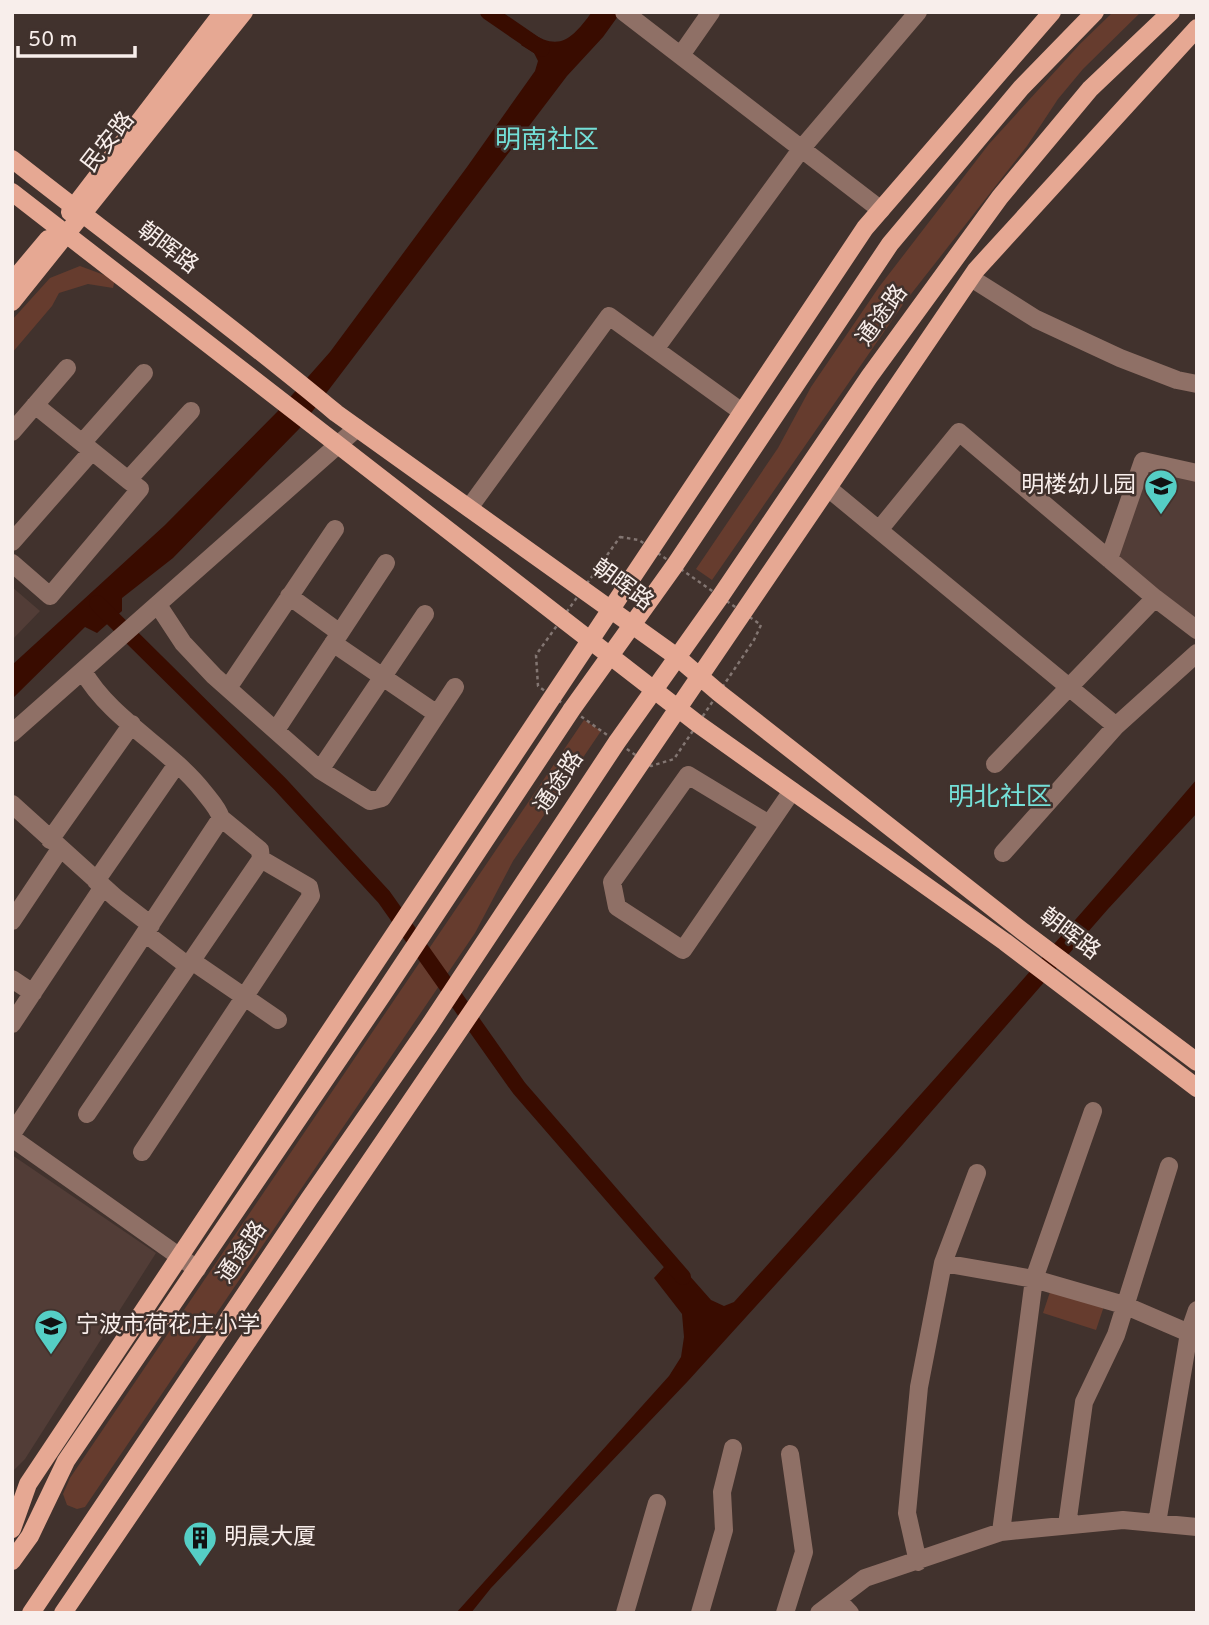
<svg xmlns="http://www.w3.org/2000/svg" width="1209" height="1625" font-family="Overpass,'Noto Sans SC',sans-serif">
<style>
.built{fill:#523d37}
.green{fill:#663c2e}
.water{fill:#390c00}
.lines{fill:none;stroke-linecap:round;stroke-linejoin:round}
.canal{stroke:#390c00;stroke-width:16}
.path{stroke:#837672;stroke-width:2.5;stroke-dasharray:3.5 3.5;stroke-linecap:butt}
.minor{stroke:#8f7066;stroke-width:18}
.major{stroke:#e6a893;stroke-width:18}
.labels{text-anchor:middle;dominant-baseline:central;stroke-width:5;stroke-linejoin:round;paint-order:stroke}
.street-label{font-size:23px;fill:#f8eeeb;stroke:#41322d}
.poi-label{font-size:23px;fill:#f8eeeb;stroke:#41322d;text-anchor:start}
.quarter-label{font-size:26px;fill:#74dfd7;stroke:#41322d}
</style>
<rect width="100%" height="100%" fill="#41322d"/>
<path class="built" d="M1144,462L1197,473V628L1110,558Z
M12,587L40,611L12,640Z
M12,1155L156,1253L25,1459L12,1472Z"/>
<path class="green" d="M1113,12H1141L1083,69L1058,99L1027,146L904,303L712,580L696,569L778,448L811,387L879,287L989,144L1080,44Z
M80,266L115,279L113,288L88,284L59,293L52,306L12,353V320L50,278Z
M584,720L601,731L513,861L475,933L85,1507L77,1509L67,1505L63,1494L70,1478Z
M1051,1289L1104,1306L1096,1330L1043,1313Z"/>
<path class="water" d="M592,12H621L603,37L567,76L299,429L173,558L122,598V611L97,633L85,627L12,699V665L165,525L277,412L330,352L467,167L535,71L538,61L534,53L521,45L530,32C561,53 573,37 592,12Z
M1197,779V813L1108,909L897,1151L688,1381L491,1588L471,1613H456L669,1376L681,1357L684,1337L682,1314L654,1278L673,1257L711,1300L724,1306L734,1302C890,1129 1046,956 1197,779Z"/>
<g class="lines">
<path class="canal" d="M488,12L542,49
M97,603L280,784L384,897L519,1088L683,1277"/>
<path class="path" d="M620,537L639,540L761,625L754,640L674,759L651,766L538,686L536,655Z"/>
<path class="minor" d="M624,12L881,210
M681,55L711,12
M971,278L1036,319L1120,358L1177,380L1197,384
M656,348L802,148L918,12
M35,405L128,480
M12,432L67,368
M82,443L144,373
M828,488L1116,726
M469,508L609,316L742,412
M879,530L959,432L1155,598L1197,630
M12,542L92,451
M1109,559L1143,461L1197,473
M12,563L50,596L140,489L128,480L191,411
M289,596L340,633
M158,605L183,643L214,676L320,770L370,801L382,798L455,687
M333,643L437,714
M228,688L335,529
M276,730L386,563
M12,733L357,428
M995,764L1155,598
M320,770L425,614
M12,804L116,898L151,925
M769,824L688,775L612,882L617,907L683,950L792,791
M50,840L132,724
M1003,853L1116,726L1197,653
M96,881L177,764
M12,921L60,849
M145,933L188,966
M192,961L278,1020
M12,979L33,993
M12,1024L103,887
M87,1114L261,859L260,850L221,818
M12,1134L221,818C218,808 210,800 203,791C169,748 110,719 83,671
M12,1138L197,1269
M142,1152L311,896L309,887L261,859
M943,1263L1034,1279L1124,1305L1189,1333
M1157,1523L1189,1333L1197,1310
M1067,1525L1084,1402L1116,1335L1169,1166
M1001,1532L1034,1279L1093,1111
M918,1562L907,1513L919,1387L943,1263L977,1173
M837,1599L850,1613
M625,1613L657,1503
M700,1613L724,1530L722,1492L733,1448
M785,1613L804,1552L790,1454
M819,1613L865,1578L1001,1532L1123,1520L1197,1527"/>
<path class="major" d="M12,159C120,244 231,325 336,413L677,657L719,693L1021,930L1197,1062
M12,192L698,724L1005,942L1197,1088
M70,212L223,12
M12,282L48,239
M12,302L244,12
M12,1529L28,1484L865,228L1052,12
M12,1561L30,1536L66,1461L383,994L572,709L675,565L890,244L1021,88L1095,12
M31,1613L309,1199L429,1026L617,742L720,597L869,377L1000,197L1090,89L1171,12
M63,1613L976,270L1197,28"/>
</g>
<defs>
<g id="school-pin" transform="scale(1.75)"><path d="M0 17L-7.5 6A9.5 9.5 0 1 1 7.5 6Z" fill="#55cec5" stroke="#41322d"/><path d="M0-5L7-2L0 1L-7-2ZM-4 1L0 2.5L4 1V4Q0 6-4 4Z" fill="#111"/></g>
<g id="building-pin" transform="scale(1.75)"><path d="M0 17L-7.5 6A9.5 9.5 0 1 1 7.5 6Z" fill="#55cec5" stroke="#41322d"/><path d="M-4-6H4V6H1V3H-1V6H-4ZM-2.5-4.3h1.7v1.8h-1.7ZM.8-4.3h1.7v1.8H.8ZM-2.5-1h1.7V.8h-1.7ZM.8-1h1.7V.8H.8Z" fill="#111"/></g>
</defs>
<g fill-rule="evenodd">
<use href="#school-pin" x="1161" y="486"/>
<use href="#school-pin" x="51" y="1326"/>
<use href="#building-pin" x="200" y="1538"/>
</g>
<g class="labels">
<g class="street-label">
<text transform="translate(109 143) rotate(-52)">民安路</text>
<text transform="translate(167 249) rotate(37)">朝晖路</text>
<text transform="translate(883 316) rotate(-54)">通途路</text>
<text transform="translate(622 586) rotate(36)">朝晖路</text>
<text transform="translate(560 783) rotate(-57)">通途路</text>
<text transform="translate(1069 935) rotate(37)">朝晖路</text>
<text transform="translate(243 1253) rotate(-56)">通途路</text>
</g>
<g class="poi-label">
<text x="1136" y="486" text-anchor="end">明楼幼儿园</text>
<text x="76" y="1326">宁波市荷花庄小学</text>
<text x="224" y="1538">明晨大厦</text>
</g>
<g class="quarter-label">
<text x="547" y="141">明南社区</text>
<text x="1000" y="798">明北社区</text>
</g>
</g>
<rect width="1209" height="1625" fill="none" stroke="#f8eeeb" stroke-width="28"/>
<path d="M18 46v10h117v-10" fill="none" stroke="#f8eeeb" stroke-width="3.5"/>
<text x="28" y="46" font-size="21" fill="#f8eeeb" stroke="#41322d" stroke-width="5" paint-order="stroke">50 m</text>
</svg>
